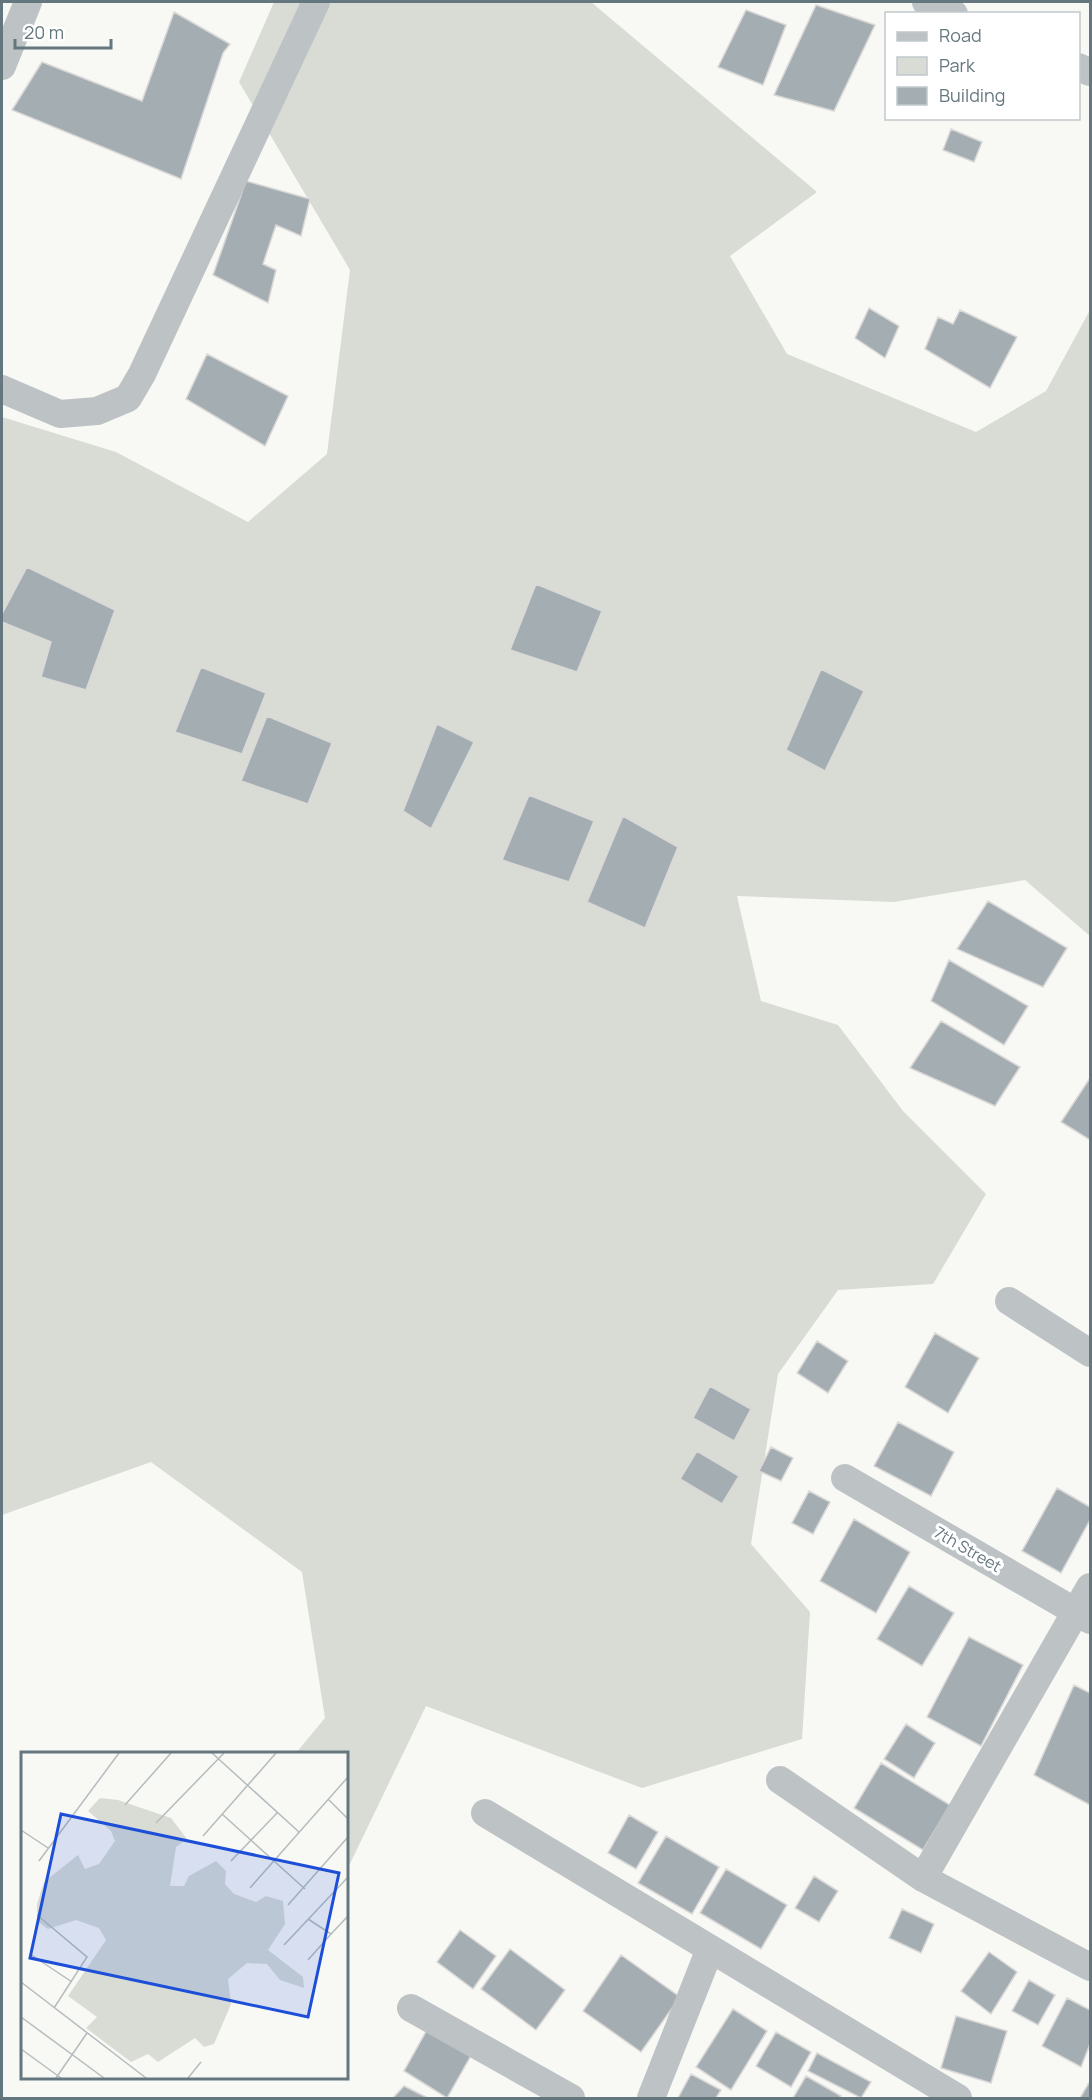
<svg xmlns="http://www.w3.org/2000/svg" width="1092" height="2100" font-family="Manrope,sans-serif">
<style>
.green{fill:#d8dcd5}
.building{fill:#a4aeb2;stroke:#dad9d8;stroke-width:1.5}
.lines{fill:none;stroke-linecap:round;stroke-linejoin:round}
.street{stroke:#bdc3c5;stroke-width:28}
.labels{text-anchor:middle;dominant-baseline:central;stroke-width:6;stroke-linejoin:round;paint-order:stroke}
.street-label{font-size:16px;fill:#65777e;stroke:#fff}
.inset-road{fill:none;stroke:#b4bcbe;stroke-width:1.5}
.view{fill:#1d4ed8;fill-opacity:0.15;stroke:#1d4ed8;stroke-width:3}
.inset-edge{fill:none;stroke:#65777e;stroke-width:3}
</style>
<rect width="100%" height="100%" fill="#f8f8f5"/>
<path class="green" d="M274,2H591L817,192L730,256L787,354L976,432L1046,391L1090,310V936L1025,880L894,902L737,896L761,1001L838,1025L903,1111L986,1194L933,1284L838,1290L778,1374L751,1544L810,1612L802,1739L642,1788L426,1706L347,1870L346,1754L296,1753L325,1718L302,1572L151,1462L2,1515V417L116,452L248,522L327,454L350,270L239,82Z"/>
<path class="building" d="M816,5L875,25L834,111L774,95Z
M746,10L786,25L763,85L718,67Z
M174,12L230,44L223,53L181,179L12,110L42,62L142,101Z
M951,129L982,142L974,162L943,150Z
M246,181L310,199L301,236L276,225L263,264L276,270L268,303L213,275Z
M869,308L899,326L885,358L855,338Z
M960,310L1017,337L990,388L925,349L938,317L953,324Z
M207,354L288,396L265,446L186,399Z
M27,567L115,610L86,690L41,677L51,642L2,622V614Z
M536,584L602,611L577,672L510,650Z
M201,667L266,693L242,754L175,732Z
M821,669L864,691L825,771L786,750Z
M267,716L332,743L308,804L241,781Z
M437,724L474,742L431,829L403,811Z
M529,795L594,821L569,882L502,860Z
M623,816L678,847L645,928L587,902Z
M988,901L1067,948L1043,987L957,949Z
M949,960L1028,1006L1004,1045L931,1001Z
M941,1021L1020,1067L995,1106L910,1068Z
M1090,1078V1140L1061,1122Z
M935,1333L979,1358L948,1413L905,1387Z
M817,1341L848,1361L828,1393L797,1373Z
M710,1386L751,1409L734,1441L693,1418Z
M898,1422L954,1452L931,1496L874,1466Z
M771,1447L793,1458L781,1481L759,1471Z
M697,1451L739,1476L722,1504L680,1479Z
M1057,1488L1090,1507V1520L1061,1573L1022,1551Z
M809,1491L830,1502L813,1534L792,1523Z
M854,1519L910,1552L876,1613L820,1581Z
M909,1586L954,1613L922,1666L877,1639Z
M969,1637L1023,1665L981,1746L927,1717Z
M1074,1685L1090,1693V1805L1034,1775Z
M906,1724L935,1743L914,1778L884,1759Z
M881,1763L950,1805L923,1850L854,1808Z
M629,1815L658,1832L636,1869L608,1853Z
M666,1836L719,1867L692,1914L638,1883Z
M726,1869L787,1905L761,1949L700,1913Z
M814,1876L838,1891L819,1922L795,1908Z
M902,1909L934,1924L921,1953L889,1938Z
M460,1930L496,1956L473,1989L437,1962Z
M510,1949L565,1990L536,2030L481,1989Z
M989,1952L1017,1972L991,2014L961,1991Z
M621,1955L680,1997L641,2052L583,2011Z
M1029,1980L1055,1995L1038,2025L1012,2011Z
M1067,1998L1090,2010V2044L1081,2067L1042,2046Z
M733,2009L767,2031L731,2090L696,2067Z
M956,2016L1007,2031L991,2083L941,2068Z
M428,2028L473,2052L447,2098L404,2071Z
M776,2032L811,2052L791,2087L756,2066Z
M817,2053L871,2082L861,2098L808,2071Z
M691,2074L721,2090L716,2098H678Z
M806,2076L841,2096L839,2098H793Z
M1090,2081V2098H1080Z
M404,2086L428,2098H393Z"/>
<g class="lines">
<path class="street" d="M926,2L954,14
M2,66L28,2
M1078,67L1090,72
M2,389L60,414L97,411L128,398L142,374L316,2
M1009,1301L1090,1353
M845,1478L1090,1620
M780,1780L923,1878L1090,1967
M485,1813L958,2098
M923,1878L1090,1587
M411,2008L571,2098
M651,2098L710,1949"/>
</g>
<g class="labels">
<g class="street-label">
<text transform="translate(968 1549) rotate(30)">7th Street</text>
</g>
</g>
<g transform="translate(21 1752)">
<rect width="327" height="327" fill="#f8f8f5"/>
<path d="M79,46L97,48L150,66L166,87L155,95L149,134H163L168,124L195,109L205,119L204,132L213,142L235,150L245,144L262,149L264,172L247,198L282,225L283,236L259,228L246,212L226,211L207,227L210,252L193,292L183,295L174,286L137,310L127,302L110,310L65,276L76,265L47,244L85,188L78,176L55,168L27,177L16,169V152L23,130L57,103L64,117L78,112L94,89L90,79L67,59Z" fill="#d8dcd5"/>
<path class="inset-road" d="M191,1L278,80M307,47L327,67M104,53L150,1M201,62L284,137M135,71L203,1M0,78L27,96M182,84L255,1M18,109L98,1M210,109L257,60M229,136L327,25M267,153L327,85M16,163L66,205L33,256M287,167L310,182L327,164M263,193L327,125M9,202L51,230M287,208L310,182M0,230L125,326M0,265L83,326M0,297L40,326M35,326L66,281M167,326L180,310"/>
<path class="view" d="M40,62L318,121L287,265L9,206Z"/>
<rect width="327" height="327" class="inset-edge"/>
</g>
<rect width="1092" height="2100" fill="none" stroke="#65777e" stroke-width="6"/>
<rect x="885" y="12" width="195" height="108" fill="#ffffff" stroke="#c1c9cb" stroke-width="1.5"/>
<rect x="897" y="32" width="30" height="9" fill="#bdc3c5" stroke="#c1c9cb" stroke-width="1.5"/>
<text x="939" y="42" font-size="18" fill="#65777e">Road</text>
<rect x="897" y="57" width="30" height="18" fill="#d8dcd5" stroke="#c1c9cb" stroke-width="1.5"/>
<text x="939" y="72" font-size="18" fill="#65777e">Park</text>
<rect x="897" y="87" width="30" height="18" fill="#a4aeb2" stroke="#c1c9cb" stroke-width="1.5"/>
<text x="939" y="102" font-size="18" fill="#65777e">Building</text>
<path d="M15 39v9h96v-9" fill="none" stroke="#65777e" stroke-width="3"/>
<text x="24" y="39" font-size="18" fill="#65777e" stroke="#ffffff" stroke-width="4.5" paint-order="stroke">20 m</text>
</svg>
